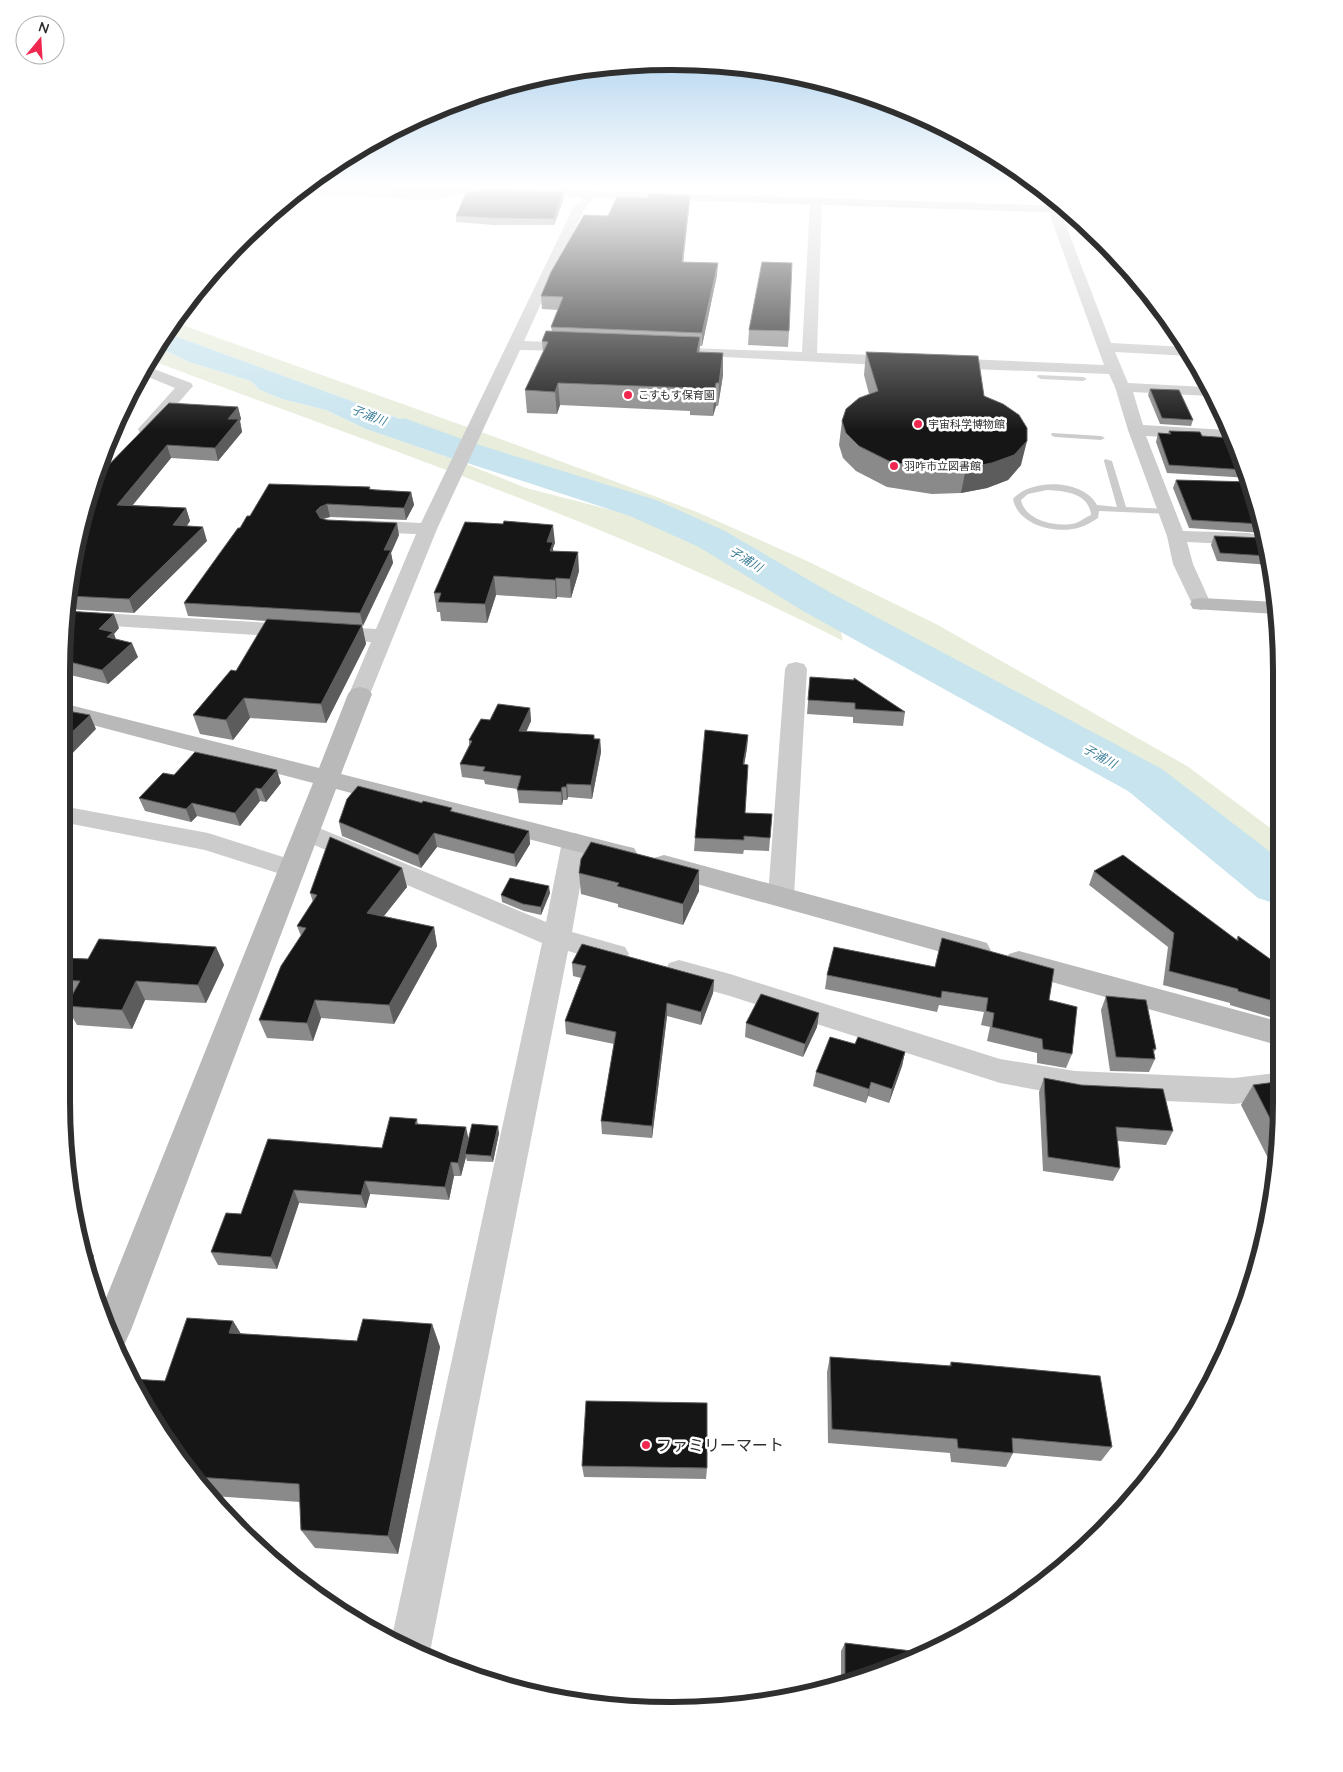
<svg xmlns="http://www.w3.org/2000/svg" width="1343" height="1772" font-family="Quicksand,'Noto Sans JP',sans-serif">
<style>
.green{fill:#e8eddc}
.water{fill:#c8e4ee}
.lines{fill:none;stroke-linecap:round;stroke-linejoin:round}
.river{fill:#c8e4ee;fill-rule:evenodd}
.lane{fill:#ccc;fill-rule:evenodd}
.street{fill:#ccc;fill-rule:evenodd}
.secondary{fill:#b9b9b9;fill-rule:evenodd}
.wall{fill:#8a8a8a}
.shaded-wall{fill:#5c5c5c}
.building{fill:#161616;stroke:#5c5c5c}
.poi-dot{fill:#f0284f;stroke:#fff;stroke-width:2}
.labels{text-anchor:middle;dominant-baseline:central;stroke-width:5;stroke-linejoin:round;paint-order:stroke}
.far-poi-label{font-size:11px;fill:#2f2f2f;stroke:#fff;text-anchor:start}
.far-water-label{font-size:12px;font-style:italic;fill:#387d97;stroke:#fff}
.near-poi-label{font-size:16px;fill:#2f2f2f;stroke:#fff;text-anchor:start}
.rim{fill:none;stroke:#2f2f2f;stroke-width:6}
</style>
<rect width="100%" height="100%" fill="#fff"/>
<path class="green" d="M174,322L495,437L697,512L807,561L936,624L1187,766L1277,833V857L1154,771L1134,767L1063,725L1056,714L816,593L796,576L779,569L706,528L611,491L422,427L167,333Z
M158,347L189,362L251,381L260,390L282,399L326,410L366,429L456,460L526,488L623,513L665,527L704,544L840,628L843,641C621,527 383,448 150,360Z"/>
<path class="water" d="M167,333L422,427L465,441L456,460L366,429L326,410L282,399L260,390L251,381L189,362L158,347Z"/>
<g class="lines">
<path class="river" d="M404,418L473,443L656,500L725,531L831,593L1162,769L1277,857V904L1258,898L1128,791L803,611L699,547L630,516L449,457L392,435L387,428L392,421Z"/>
<path class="lane" d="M1038,375L1083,377L1087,379L1083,381L1041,379L1037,377Z
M1052,433L1101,436L1105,438L1101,440L1055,437L1051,435Z
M1105,459L1112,461L1126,507L1167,509L1170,510V514L1099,511L1098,518C1093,521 1087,525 1081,527C1058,535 1018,526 1013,499C1031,478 1083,479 1097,505L1117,507L1104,461ZM1047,490C1065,491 1089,493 1091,515C1086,517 1081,521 1076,523C1058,528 1025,521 1021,500L1028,494Z"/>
<path class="street" d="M437,184H468L471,187L467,193L436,200L296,194L304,188L436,192L456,189L439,186Z
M591,191L597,195L584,209L524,341L578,343L583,344L585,347L583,350L578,351L520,350L437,529L368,699L360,701L352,699L349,694L371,642L64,623L66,611L376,629L416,534L361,532L354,530L352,526L354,522L361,520L421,523L573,208L587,193Z
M816,198L822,202L817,353L900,356L905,358L908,361L905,364L900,366L684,355L682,352L684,349L689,348L802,352L810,202Z
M1054,206L1060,210L1111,343L1186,347L1190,356L1115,352L1128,383L1206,387L1210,396L1133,392L1143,425L1227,430L1232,440L1146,436L1183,531L1249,533L1256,535L1258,539L1256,543L1249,545L1187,542L1193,564L1211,604L1208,608L1201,610L1194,608L1173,564L1167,536L1128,430L1115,387L1109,374L944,368L939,366L936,363L939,360L944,358L1104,365L1048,210Z
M146,366L191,383L193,386L152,433H140L138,429L175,388L141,374Z
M101,463L116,464L119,468L116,472L97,473Z
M796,662L804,664L807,669L794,896L790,903L781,906L772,903L768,896L785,669L788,664Z
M62,806L208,833L302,863L306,869L302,875L293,878L205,850L62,822Z
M307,823L546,922L562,842L566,836L575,833L584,836L588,842L572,932L625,947L629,954L625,961L615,965L568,951L429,1657L401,1648L391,1641L542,943L298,838L294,832L298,826Z
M679,960L730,974L1000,1059L1075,1071L1234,1078L1276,1073V1099L1234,1104L1075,1097L1000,1083L730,996L669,979L665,971L669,963Z"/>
<path class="secondary" d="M308,184H395L1062,206L1070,213L304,188Z
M1201,598L1277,602V614L1193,609L1190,604L1193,599Z
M360,687L368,689L372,694L341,774L625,846L634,848L638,855L634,862L625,864L336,789L131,1330L125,1343L118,1346L102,1308L313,783L62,717V703L319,768L348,694L352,689Z
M664,855L977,940L987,943L991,951L987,959L977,962L654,872L650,865L654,858Z
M1019,951L1277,1021V1045L1009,970L1004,962L1009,954Z"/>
</g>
<path class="wall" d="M489,184H569L567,188L489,185Z
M563,192L564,198L554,225H494L456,222V216Z
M689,208L683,262L717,275L702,346H700L699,352L723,353V375L718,406H716L713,416L690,415V411L560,405L557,414L527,413L525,390L543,351L542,341L552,331L551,327L558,310L542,309L541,296L608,216Z
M749,330L789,331L788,347L748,345Z
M1177,330L1179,332L1185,346L1179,345L1176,335Z
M1187,350H1188L1205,385H1197L1185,358Z
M866,352L984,396L1021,465L1008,480L987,488L961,493L932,494L887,487L856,471L843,458L839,445L842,421L869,394L864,375Z
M1150,389L1193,420L1191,426L1160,424L1148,395Z
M238,407L241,419L240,421L242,432L218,461L171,458L133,505L186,508L190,521L187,526L207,541L134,613L66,609L82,513L95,479Z
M1169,431L1202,436L1231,438L1249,475L1250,478L1167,473L1156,442L1158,433L1168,434Z
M1176,480L1251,482L1263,533L1189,528L1173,488Z
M371,489L411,492L414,505L406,520L330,517L323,519L399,535L391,553L393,563L362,626L366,644L326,723L250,718L233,740L200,734L193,715L236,671L266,621L188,616L184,603L250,516Z
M1214,536L1264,538L1270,565L1217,561L1211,545Z
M555,543L553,548V551L579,571L571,598L557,597L556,599L496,595L487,623L441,621L440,612H437L434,593Z
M119,628L114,634L116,639L138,657L108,684L62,673L63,632Z
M810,677L905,712L903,726L853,723V717L807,714Z
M530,708L531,721L526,731L600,739L601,752L592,799L568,797L567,800H563L562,805L519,803L517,789L485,784L484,780L462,777L460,764L469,745V740L490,720Z
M748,735L747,748L744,764L745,813L772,814L769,851L744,850L743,854L694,851L695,838Z
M174,775L281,783L266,802L260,801L240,826L197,816L191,822L145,811L139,798Z
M411,800L452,808V811L529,831L530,844L516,867L437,847L421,868L342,836L339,822Z
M402,868L407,887L384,916L434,927L437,946L394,1024L321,1018L313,1041L267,1038L259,1020L301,936L297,926L313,902L310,893Z
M699,870V891L683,925L618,907V904L581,894L579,873Z
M1094,871L1236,940L1238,936L1277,964V1019L1230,1005V1003L1163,985L1168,947L1089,885Z
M550,893L541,915L524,911L502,902L501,895Z
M216,947L224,965L206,1003L145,1000L132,1029L77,1025L66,1006L71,998H62V958L88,959Z
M572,963L714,980L713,993L701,1025L667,1016L652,1138L602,1134L601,1121L614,1044L566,1034L565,1021L581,978L573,976Z
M827,975L1049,1000L1072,1054L1066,1068L1037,1063V1053L987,1041L990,1027L981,1025L984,1012L939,1005L937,1012L825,989Z
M1106,996L1156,1049L1154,1052L1155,1059L1149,1072L1110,1071L1101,1010Z
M819,1013L817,1027L803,1057L745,1037L746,1023Z
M855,1044L905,1052L902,1066L889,1103L868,1096L866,1103L813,1086L816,1072Z
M1044,1078L1173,1131L1166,1145L1118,1141L1120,1168L1113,1181L1043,1171L1039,1092Z
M1276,1082V1157L1268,1158L1241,1105L1253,1085Z
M417,1119L418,1124L469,1139L499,1133L493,1162L467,1161L466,1157L461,1176H454L449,1200L370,1194L366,1208L299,1203L277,1269L218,1265L211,1252L241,1214L382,1148Z
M233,1321L241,1334L357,1341L432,1324L440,1347L398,1554L315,1548L301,1530L300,1502L213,1496L143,1406L165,1381Z
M830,1357L949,1366L951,1362L1112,1447L1101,1461L1013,1453L1006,1467L951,1462L950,1453L828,1443L827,1372Z
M582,1466L707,1468L706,1479L584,1477Z
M845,1643L867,1678L841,1684V1651Z"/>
<path class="shaded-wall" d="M563,192L564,198L554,225V219Z
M690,196L689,208L682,274V262Z
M718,263L717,275L702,346V333Z
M700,337L699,359L697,352Z
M723,353V375L718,406L719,383Z
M558,383L560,405L557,414L555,392Z
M716,383V406L713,416L714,394Z
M238,407L241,419L240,421L242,432L218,461L215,448L228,419Z
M1027,441L1021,465L1008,480L987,488L961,493L966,468Z
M167,445L171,458L122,518L117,505Z
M411,492L414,505L406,520L404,508Z
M327,504L330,517L322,519L319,524L316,511L320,507Z
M186,508L190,521L177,539L173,525Z
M397,523L399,535L391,553L393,563L363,626L360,613L384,550Z
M553,525L555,543L553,548L554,561L547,542Z
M203,527L207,541L134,613L129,599Z
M578,552L579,571L571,598L570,579Z
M494,576L496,595L487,623L485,604Z
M556,578L557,597L556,599L555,580Z
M114,614L119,628L114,634L118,646L112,651L99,629Z
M362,625L366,644L326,723L321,704Z
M132,643L138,657L108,684L102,670Z
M244,698L250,718L233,740L226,720Z
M530,708L531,721L521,744L519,731Z
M90,715L96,729L64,762L62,759V742Z
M748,735L747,748L742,778L743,764Z
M600,739L601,752L592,799L591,785Z
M277,770L281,783L266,802L261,789Z
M567,784L568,797L567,800L566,787Z
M562,787L563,800L562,805L561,792Z
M256,788L260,801L240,826L235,813Z
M192,803L197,816L191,822L186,809Z
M529,831L530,844L516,867L514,854Z
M434,833L437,847L421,868L418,855Z
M402,868L407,887L372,931L367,913Z
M699,870V891L683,925V904Z
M549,886L550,893L541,915V907Z
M434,927L437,946L394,1024L389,1005Z
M216,947L224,965L206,1003L198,985Z
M714,980L713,993L701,1025V1012Z
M136,981L145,1000L132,1029L122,1010Z
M315,1000L321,1018L313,1041L307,1023Z
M667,1003V1016L652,1138V1126Z
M819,1013L817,1027L803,1057L805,1044Z
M905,1052L902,1066L889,1103L892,1089Z
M871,1082L868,1096L866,1103L869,1089Z
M498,1126L499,1133L493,1162L491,1156Z
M466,1127L469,1141L465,1154L466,1157L461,1176L458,1163Z
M451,1162L454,1176L449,1200L445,1187Z
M365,1181L370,1194L366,1208L361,1195Z
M294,1190L299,1203L277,1269L271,1257Z
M86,1244L94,1256L87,1272L82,1259L81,1254Z
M233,1321L247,1344L229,1333Z
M432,1324L440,1347L398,1554L388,1536Z"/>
<path class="building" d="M482,189L563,192L554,219L493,218L456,216L466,193L470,191L480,192Z
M650,194L690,196L682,262L718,263L702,333L551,327L563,297L541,296L551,272L584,215L608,216L617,197L647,198Z
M762,262L792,263L789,331L749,330Z
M546,331L700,337L697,352L723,353L719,383H716L714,394L691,393L692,388L558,383L555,392L525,390L548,342L542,341Z
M1187,350H1188L1201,377H1200Z
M866,352L978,356L984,396L1003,404L1019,415L1027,428V441L1014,455L992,463L966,468L936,469L891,462L859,446L846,433L842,421L846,409L859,398L878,391Z
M1150,389L1179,390L1193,420L1162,418Z
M169,403L238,407L228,419H239L215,448L167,445L117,505L186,508L173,525L203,527L129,599L69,596L82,513L95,479Z
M1169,431L1200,432L1202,436L1231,438L1247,470L1169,465L1158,433L1171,434Z
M1176,480L1251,482L1261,524L1192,520Z
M269,484L370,487L369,489L375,490L411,492L404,508L327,504L320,507L316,511L320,518L327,520L397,523L384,550H391L360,613L184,603L238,528H240L247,516H250Z
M504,521L553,525L547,542H553L550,551L578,552L570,579L556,578L555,580L494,576L485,604L438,602L441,593H434L465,522L503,524Z
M1214,536L1264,538L1268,556L1220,553Z
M66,611L114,614L99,629L113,632L107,637L132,643L102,670L62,660L63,632Z
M267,619L362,625L321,704L244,698L226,720L193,715L231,670L236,671Z
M810,677L854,680V678L905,712L855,709V703L808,700Z
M498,704L530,708L519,731L594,735V739H600L591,785L567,784L566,787H562L561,792L517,790L521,776L483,771L485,767L460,764L472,741L469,740L481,719L490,720Z
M62,710L90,715L62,742Z
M705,730L748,735L743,764L748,765L745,813L772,814L770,838L744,836V840L695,838Z
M195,752L277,770L261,789L256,788L235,813L192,803L186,809L139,798L163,773L174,775Z
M358,786L411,800L422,803L423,801L452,808L450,811L529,831L514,854L434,833L418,855L339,822L347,799Z
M330,837L402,868L367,913L434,927L389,1005L315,1000L307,1023L259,1020L281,966L306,928L297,926L317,895L310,893Z
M591,842L699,870L683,904L617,886L619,883L579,873L581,859Z
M1123,855L1238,941V936L1277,964V1002L1238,991V989L1169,971L1174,933L1094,871Z
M510,878L549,886L541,907L523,904L501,895Z
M942,938L1054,969L1049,1000L1077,1007L1072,1054L1043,1049L1042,1039L992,1027L994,1013L986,1011L988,998L942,991L941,998L827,975L834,947L935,967Z
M99,939L216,947L198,985L136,981L122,1010L66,1006L80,981L62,980V958L88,959Z
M582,944L714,980L701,1012L667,1003L652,1126L601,1121L616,1032L565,1021L586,966L572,963Z
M761,994L819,1013L805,1044L746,1023Z
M1106,996L1146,1000L1156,1049H1153L1155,1059L1116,1057Z
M830,1037L855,1044L858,1037L905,1052L892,1089L871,1082L869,1089L816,1072Z
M1044,1078L1081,1085L1163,1089L1173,1131L1116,1127L1120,1168L1048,1157Z
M1276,1082V1130L1253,1085Z
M390,1117L417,1119L415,1124L466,1127L458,1163L451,1162L445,1187L365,1181L361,1195L294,1190L271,1257L211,1252L226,1213L241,1214L268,1139L382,1148Z
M472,1124L498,1126L491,1156L465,1154Z
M80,1243L86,1244L81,1254Z
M187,1318L233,1321L229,1333L357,1341L363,1319L432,1324L388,1536L301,1530L299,1484L197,1477L143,1406L132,1379L165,1381Z
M830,1357L951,1366V1362L1100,1376L1112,1447L1012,1438L1013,1453L958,1448L957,1439L832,1429Z
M586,1401L707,1403V1468L582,1466Z
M845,1643L920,1652L867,1678L845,1683Z"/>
<linearGradient id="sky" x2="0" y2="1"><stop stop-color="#9bc7ea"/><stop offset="0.43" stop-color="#fff"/><stop offset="1" stop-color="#fff" stop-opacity="0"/></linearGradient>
<rect width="1343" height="432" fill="url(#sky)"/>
<g class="poi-dot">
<circle cx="628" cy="395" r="5"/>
<circle cx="918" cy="424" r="5"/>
<circle cx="894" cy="466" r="5"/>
<circle cx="646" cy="1445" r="5"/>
</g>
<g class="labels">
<g class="far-poi-label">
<text x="638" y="395">こすもす保育園</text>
<text x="928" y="424">宇宙科学博物館</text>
<text x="904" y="466">羽咋市立図書館</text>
</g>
<g class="far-water-label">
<text transform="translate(369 415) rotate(21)">子浦川</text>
<text transform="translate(746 559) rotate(31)">子浦川</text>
<text transform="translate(1100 756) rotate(29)">子浦川</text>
</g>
<g class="near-poi-label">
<text x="656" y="1445">ファミリーマート</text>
</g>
</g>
<path d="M0 0H1343V1772H0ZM671 70H672A601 601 0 0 1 1273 671V1101A601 601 0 0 1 672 1702H671A601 601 0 0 1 70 1101V671A601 601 0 0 1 671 70Z" fill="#fff" fill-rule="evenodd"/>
<path class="rim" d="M671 70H672A601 601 0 0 1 1273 671V1101A601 601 0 0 1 672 1702H671A601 601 0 0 1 70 1101V671A601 601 0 0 1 671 70Z"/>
<g transform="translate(40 40) rotate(18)"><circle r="24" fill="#ffffff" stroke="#acacac"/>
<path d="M0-4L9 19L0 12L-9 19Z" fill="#f0284f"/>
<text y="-8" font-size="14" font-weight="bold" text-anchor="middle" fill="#2f2f2f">N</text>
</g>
</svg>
